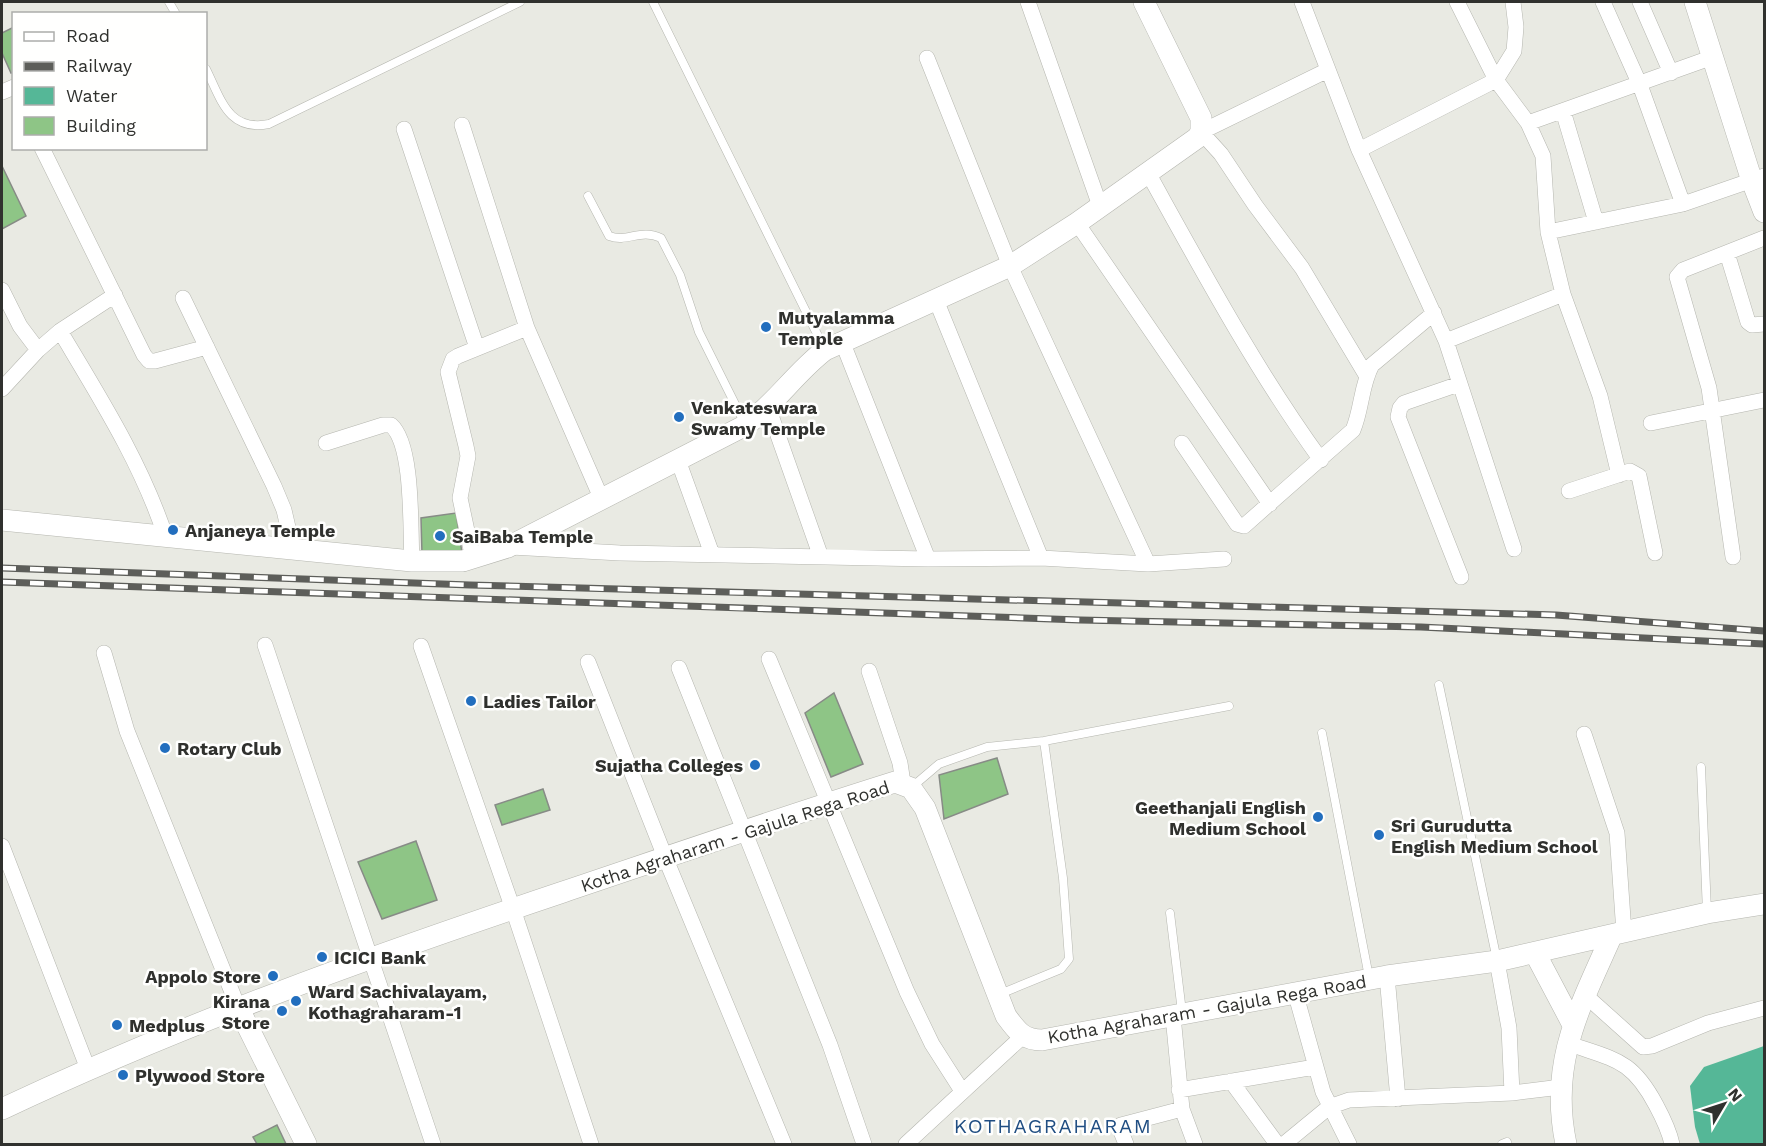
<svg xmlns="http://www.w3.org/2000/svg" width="1766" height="1146" font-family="'Work Sans',sans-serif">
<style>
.water{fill:#55b797}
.building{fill:#8ec586;stroke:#878b86;stroke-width:1.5}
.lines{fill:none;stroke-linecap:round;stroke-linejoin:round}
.lane-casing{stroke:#b5b6af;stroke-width:9}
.street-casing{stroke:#b5b6af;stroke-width:16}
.secondary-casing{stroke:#b5b6af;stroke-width:22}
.lane{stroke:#fff;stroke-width:8}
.street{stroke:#fff;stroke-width:15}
.secondary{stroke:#fff;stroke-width:21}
.rail-casing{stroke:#5d5e5a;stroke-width:7}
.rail{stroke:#fffffe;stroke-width:4.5;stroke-dasharray:14;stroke-linecap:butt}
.poi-dot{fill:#226ebe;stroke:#fffffe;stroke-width:2}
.labels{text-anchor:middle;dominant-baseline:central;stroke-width:5;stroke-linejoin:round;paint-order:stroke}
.poi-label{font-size:18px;font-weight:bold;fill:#30312e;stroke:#fffffe;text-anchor:start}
.street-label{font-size:18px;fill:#30312e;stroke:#fffffe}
.neighbourhood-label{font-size:20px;letter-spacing:1.5px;fill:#204e82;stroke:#fffffe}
</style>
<rect width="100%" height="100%" fill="#e9eae3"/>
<path class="water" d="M1764,1046V1144H1700L1695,1127L1690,1086L1704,1067Z"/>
<path class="building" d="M14,27V72L11,73L2,53V33Z
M2,166L26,216L2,229Z
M456,513L462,553L422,554L421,518Z
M834,693L863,764L831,777L805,713Z
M997,758L1008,794L944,819L939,775Z
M543,789L550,810L502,825L495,805Z
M416,841L437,900L382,919L358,862Z
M277,1125L286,1144H257L253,1137Z"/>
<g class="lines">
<g class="lane-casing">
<path id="lane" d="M169,2L176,14
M653,2L825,350
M206,69C221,99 228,132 269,124L520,2
M588,196L609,236C628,243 640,228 661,238L680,275L699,332L745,424
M1439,685L1497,960
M1322,733L1369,977
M1701,767L1707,912
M912,787L939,764L987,747L1044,741L1229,706
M1170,913L1182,1012
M1000,994L1061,969L1069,959L1063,878L1044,741
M1502,1144L1507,1142"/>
</g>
<g class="street-casing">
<path id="street" d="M1028,2L1100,206
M1302,2L1359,150L1446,341L1514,549
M1457,2L1496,80L1528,123L1543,156L1548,232L1563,294L1600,396L1619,475
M1603,2L1640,85L1683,204
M1640,2L1671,73
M927,58L1010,266L1148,564
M1328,70L1201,132L1221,154L1255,205L1302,268L1366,375
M2,92L14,87
M1563,111L1596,222
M1528,123L1713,57
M462,125L527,328L602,500
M404,129L477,348
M42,148L144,355L149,361H155L207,347
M1359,150L1496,80L1514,51L1516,27L1513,2
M1147,171C1202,270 1255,369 1321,460
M1077,223L1270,504
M1548,232L1683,204L1764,176
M1727,253L1748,322L1752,325L1764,324
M2,290L20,326L38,350
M183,298L274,486L284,510L293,549
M936,300L1041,558
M60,331C100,398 142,464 166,538
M842,341L928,559
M1446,341L1563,294
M1459,384L1404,403L1400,408L1398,417L1461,577
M2,389L38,350L60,331L115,295
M768,407L821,557
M1651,423L1764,400
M326,443L383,425H391C414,445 410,530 412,561
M1182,443L1237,524L1244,526L1353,430C1362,409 1361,385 1372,365L1434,313
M678,460L712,554
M1569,491L1630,471L1639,476L1655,553
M511,547L620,553L928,559L1041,558L1148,564L1224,559
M1733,557L1709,388L1677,277L1683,270L1764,238
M473,559L460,498L468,456L466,446L448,372L453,359L458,356L527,328
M265,645L433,1144
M421,646L513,909L591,1144
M104,653L127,731L238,1007
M769,659L907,992L932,1044L962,1091
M588,662L665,857L784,1144
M679,668L830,1045L864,1144
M869,671L900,763L903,783
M1584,734L1617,833L1624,933
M2,846L88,1069
M1497,961L1509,1028L1512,1093
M1387,976L1398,1099
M1295,992L1323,1092L1349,1144
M1585,995L1643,1047L1652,1046L1708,1023L1764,1008
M1173,1016L1182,1109L1195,1144
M1567,1043C1614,1060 1631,1058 1656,1105C1663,1118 1669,1130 1672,1144
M1231,1081L1277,1144
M1179,1090L1315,1067
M906,1144L1023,1036
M1126,1144L1120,1129L1121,1125L1182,1109
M1284,1144L1329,1107L1349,1100L1512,1093L1561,1087"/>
</g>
<g class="secondary-casing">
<path id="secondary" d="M1695,2L1752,181L1764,212
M2,520L412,561H463L508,547L746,425C776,403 796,372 825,350L1010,266L1077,223L1197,138L1201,132V118L1144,2
M1535,953L1572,1023
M238,1007L306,1144
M2,1109C184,1023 372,956 563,892C673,855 783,817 895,782L911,788L925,808L1006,1016C1017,1031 1023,1040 1042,1040L1387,976L1497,961L1707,913L1764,904
M1566,1144C1549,1063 1579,1009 1611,937"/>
</g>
<use href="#lane" class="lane"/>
<use href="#street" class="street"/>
<use href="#secondary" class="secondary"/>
<g class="rail-casing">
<path id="rail" d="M2,568L470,585L1556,615L1764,631
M2,582L1080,620L1421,627L1764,644"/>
</g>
<use href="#rail" class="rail"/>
</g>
<g class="poi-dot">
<circle cx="766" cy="327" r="6"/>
<circle cx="679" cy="417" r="6"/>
<circle cx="173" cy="530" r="6"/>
<circle cx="440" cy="536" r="6"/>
<circle cx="471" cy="701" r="6"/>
<circle cx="165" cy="748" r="6"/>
<circle cx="755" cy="765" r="6"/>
<circle cx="1318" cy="817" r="6"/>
<circle cx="1379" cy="835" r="6"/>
<circle cx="322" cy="957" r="6"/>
<circle cx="273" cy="976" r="6"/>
<circle cx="296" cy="1001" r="6"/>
<circle cx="282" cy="1011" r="6"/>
<circle cx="117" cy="1025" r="6"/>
<circle cx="123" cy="1075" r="6"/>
</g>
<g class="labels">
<g class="poi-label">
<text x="778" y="317">Mutyalamma<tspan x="778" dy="21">Temple</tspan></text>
<text x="691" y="407">Venkateswara<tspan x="691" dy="21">Swamy Temple</tspan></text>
<text x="185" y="530">Anjaneya Temple</text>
<text x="452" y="536">SaiBaba Temple</text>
<text x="483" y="701">Ladies Tailor</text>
<text x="177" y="748">Rotary Club</text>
<text x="743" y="765" text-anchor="end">Sujatha Colleges</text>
<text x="1306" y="807" text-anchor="end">Geethanjali English<tspan x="1306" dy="21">Medium School</tspan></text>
<text x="1391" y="825">Sri Gurudutta<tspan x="1391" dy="21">English Medium School</tspan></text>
<text x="334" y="957">ICICI Bank</text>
<text x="261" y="976" text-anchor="end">Appolo Store</text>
<text x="308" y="991">Ward Sachivalayam,<tspan x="308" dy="21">Kothagraharam-1</tspan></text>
<text x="270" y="1001" text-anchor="end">Kirana<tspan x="270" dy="21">Store</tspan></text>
<text x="129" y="1025">Medplus</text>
<text x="135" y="1075">Plywood Store</text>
</g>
<g class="street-label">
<text transform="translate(735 836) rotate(-18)">Kotha Agraharam - Gajula Rega Road</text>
<text transform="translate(1207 1009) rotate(-10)">Kotha Agraharam - Gajula Rega Road</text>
</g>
<g class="neighbourhood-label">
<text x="1053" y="1126">KOTHAGRAHARAM</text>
</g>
</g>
<rect width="1766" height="1146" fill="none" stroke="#30312e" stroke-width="6"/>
<rect x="12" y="12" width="195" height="138" fill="#fffffe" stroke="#acadab" stroke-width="1.5"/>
<rect x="24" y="32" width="30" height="9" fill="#ffffff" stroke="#acadab" stroke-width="1.5"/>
<text x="66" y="42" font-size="18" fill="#30312e">Road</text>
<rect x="24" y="62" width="30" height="9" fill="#5d5e5a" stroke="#acadab" stroke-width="1.5"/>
<text x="66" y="72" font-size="18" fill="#30312e">Railway</text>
<rect x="24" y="87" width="30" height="18" fill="#55b797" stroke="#acadab" stroke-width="1.5"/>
<text x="66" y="102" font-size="18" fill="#30312e">Water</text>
<rect x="24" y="117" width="30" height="18" fill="#8ec586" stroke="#acadab" stroke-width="1.5"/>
<text x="66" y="132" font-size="18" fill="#30312e">Building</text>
<g transform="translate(1724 1104) rotate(51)" stroke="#fffffe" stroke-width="4.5" paint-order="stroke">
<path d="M0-4.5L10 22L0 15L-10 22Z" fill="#30312e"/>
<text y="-9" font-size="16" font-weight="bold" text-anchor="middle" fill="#30312e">N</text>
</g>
</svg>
